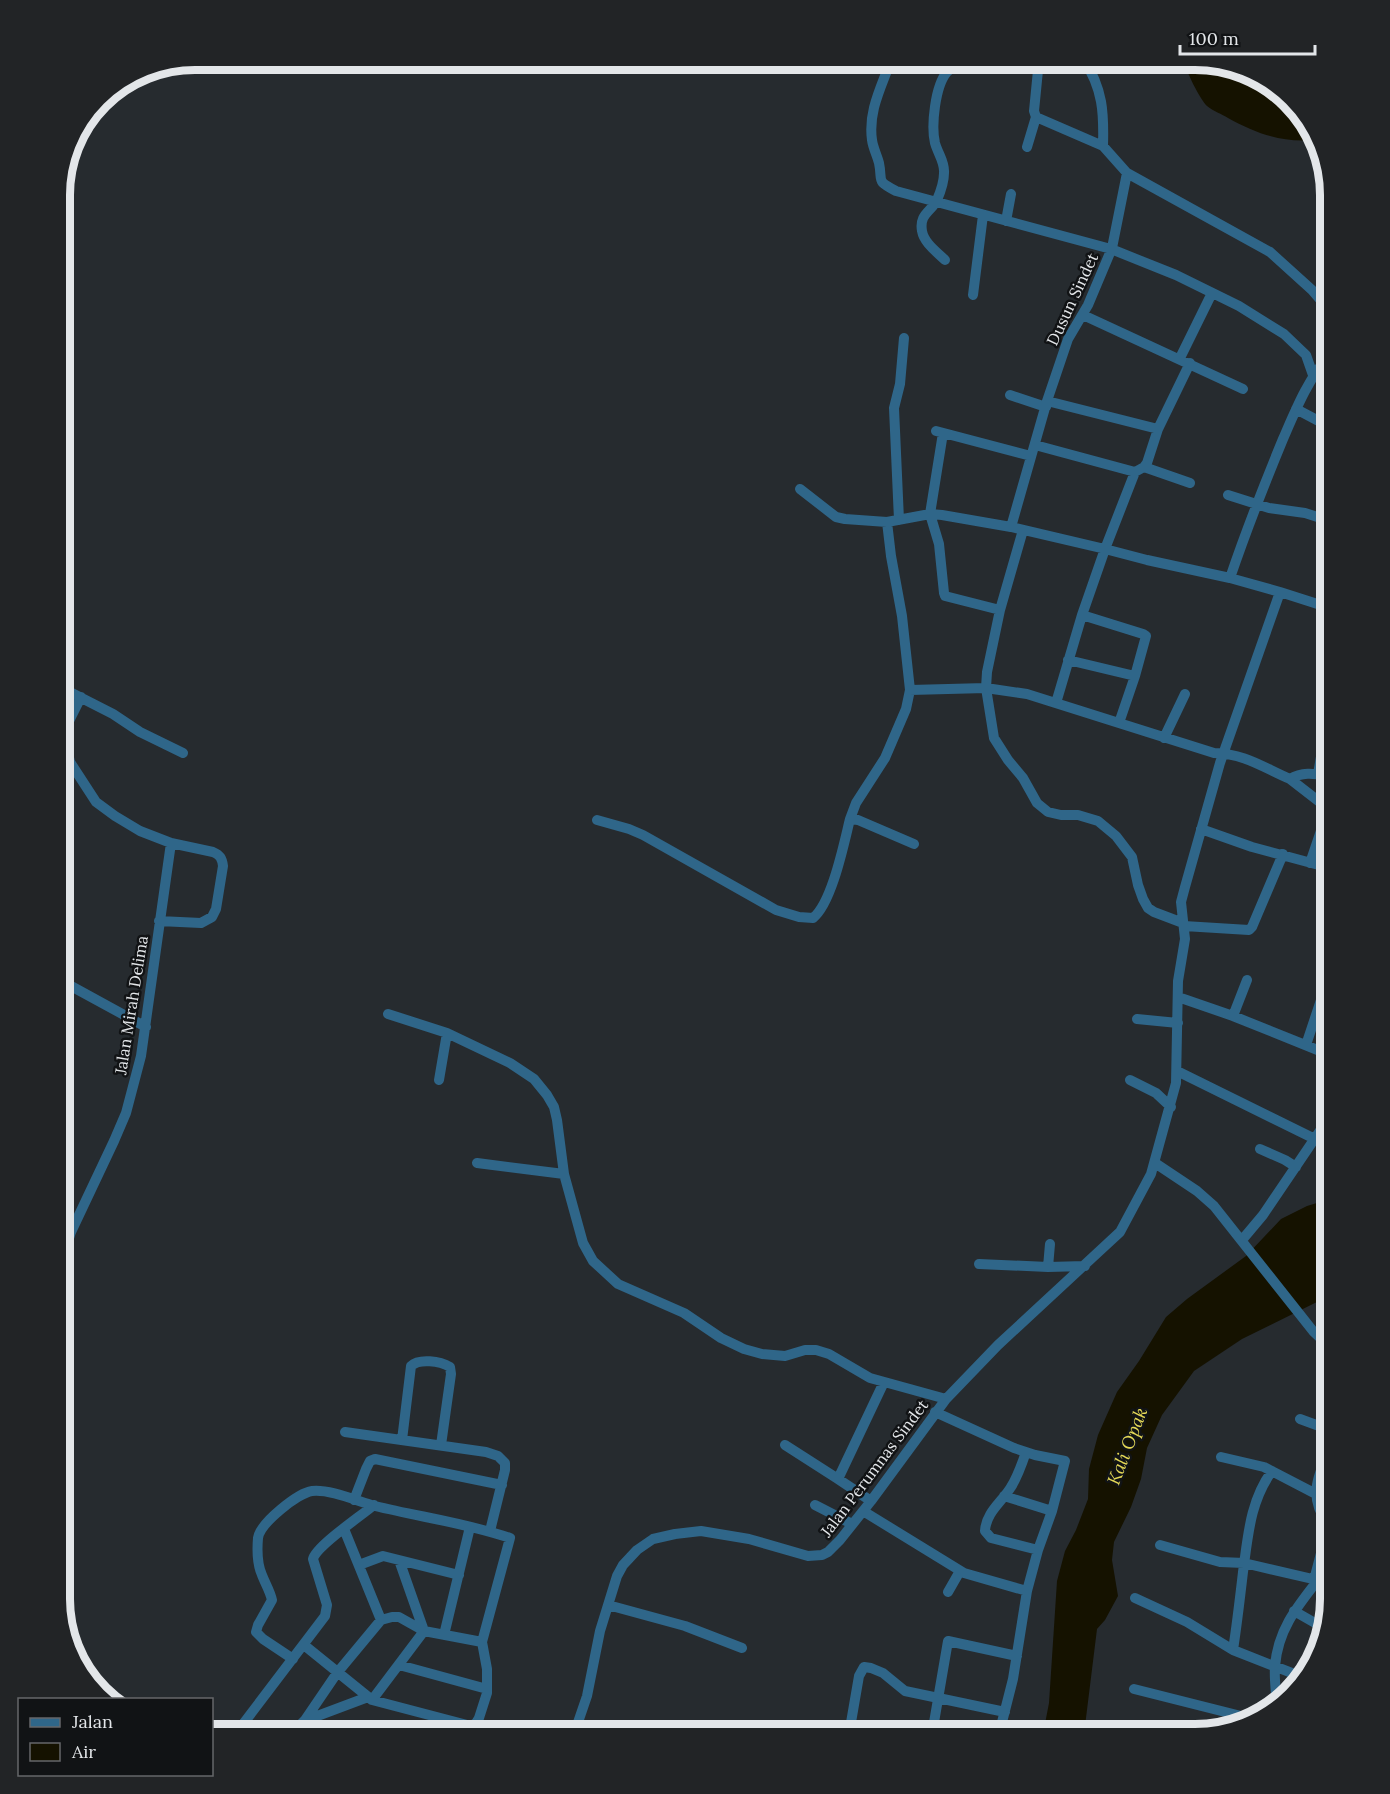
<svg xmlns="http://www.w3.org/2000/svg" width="1390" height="1794" font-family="Lora,serif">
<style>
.water{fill:#151200}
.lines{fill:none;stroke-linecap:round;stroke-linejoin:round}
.minor{stroke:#2f6689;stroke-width:10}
.labels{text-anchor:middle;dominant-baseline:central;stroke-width:5;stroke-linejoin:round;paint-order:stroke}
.street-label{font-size:16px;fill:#e3e6e9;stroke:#111315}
.water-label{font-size:18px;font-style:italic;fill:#e4d857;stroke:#111315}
.rim{fill:none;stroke:#e3e6e9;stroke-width:8}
</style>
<rect width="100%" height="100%" fill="#262b2f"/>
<path class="water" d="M1184,60H1203L1263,78L1307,120L1313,140C1282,143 1255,133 1228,118C1222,114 1213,111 1207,106C1200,99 1185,70 1184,60Z
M1330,1199V1308L1323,1299L1242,1339L1194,1371L1162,1415L1147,1448L1141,1479L1131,1507L1114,1542L1112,1560L1118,1596L1105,1620L1097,1629L1084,1734H1043L1049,1703L1057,1581L1065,1551L1076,1530L1088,1499L1089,1469L1098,1435L1117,1392L1139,1361L1166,1317L1187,1299L1246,1256L1281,1219L1307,1206Z"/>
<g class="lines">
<path class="minor" d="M891,60C881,88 868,111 872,140C873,148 877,155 879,163C883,182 875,180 896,191L1111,249L1176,275L1239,306L1284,334L1306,355L1313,375
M1039,60L1034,111L1036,117L1103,146L1127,173L1270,252L1312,290L1330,311
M1084,60C1103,89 1104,113 1103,146
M1027,147L1036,117
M1006,221L1011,194
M945,260C937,252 924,243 922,231C919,214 931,212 937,200C940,193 944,181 944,173C945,162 938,154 935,143C931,126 935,86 947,72C952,67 960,63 966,60
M973,295L983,215
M1083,315L1243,389
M1180,358L1212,293
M1010,395L1046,407
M1047,401L1158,429
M1296,409L1330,427
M936,431L1031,456
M1035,445L1135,472
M1144,467L1190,483
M800,489L836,517L845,519L887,522L930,514L939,544L944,593L945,596L1000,610L987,672L986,688L1027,694L1214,753C1246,754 1262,767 1290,779C1303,771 1316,774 1330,776
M1228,495L1269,508L1305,513L1330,521
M899,520L894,408L900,384L904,338
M887,522L891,556L902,616L910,690L906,709L885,758L856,803L850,819L858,820L914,844
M1011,527L1047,401L1068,339L1088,305L1112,248L1127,173
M1230,578C1246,531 1264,485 1283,439C1296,409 1308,379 1330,354
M1280,592L1330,608
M1000,610L1023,530
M1082,615L1143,634L1146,636L1135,676L1119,723
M1068,660L1135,676
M60,687L113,714L140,732L183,753
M910,690L986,688L994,738L1008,760L1023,778L1037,803L1048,812L1061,815H1078L1098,821L1116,836L1132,857L1138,885L1143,899L1148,908L1154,912L1183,923
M81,697L66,727L64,735L70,762L96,802L115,816L140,831L171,843L213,852C220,855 222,858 223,866L216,909L212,917L201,923L159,921
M1056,703L1082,615L1105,549L1135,472L1144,467L1147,463L1158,429L1190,363
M1164,738L1185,694
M1318,774L1330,705
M1290,779L1330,810
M597,820L629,829L643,835L776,910L799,917L813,918C832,903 844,843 850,819
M1201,829L1252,847L1330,868
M1310,863L1328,810
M1184,926L1249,930L1252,927L1283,854
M60,980L146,1027
M1178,997L1233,1016L1330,1055
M388,1014L447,1033L510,1063L534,1079L547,1095L554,1107L557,1120L564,1174L583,1243L593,1261L618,1284L684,1313L721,1338L744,1349L762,1354L785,1356L805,1350H816L829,1354L870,1378L946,1399
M1233,1016L1247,980
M1137,1019L1178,1023
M1306,1045L1330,973
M1177,1071L1315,1139
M439,1080L447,1033
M1130,1080L1156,1093L1171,1107
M1260,1149L1285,1160L1296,1167
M477,1163L564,1174
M1155,1163L1197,1191L1214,1206L1313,1331L1330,1347
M60,1169L71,1232
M1242,1240L1263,1215L1330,1116
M979,1264L1048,1267L1085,1266
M60,1266L71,1232L114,1141L126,1113L141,1056L171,843
M1048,1267L1050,1244
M935,1412L1014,1448L1035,1455L1065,1461L1052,1511L1038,1550L1027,1591L1013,1679L999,1734
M1300,1419L1330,1430
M345,1432L486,1452L498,1456L505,1463V1470L490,1531
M402,1440L411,1366C419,1358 440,1361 450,1367L451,1374L441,1445
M785,1445L838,1479
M1026,1452C1022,1464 1018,1476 1011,1487C1002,1502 986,1512 985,1531L991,1538L1038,1550
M1221,1457L1264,1467L1316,1494
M1004,1496L1052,1511
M354,1500L366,1469L370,1461L375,1459L502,1485
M871,1501L838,1479L884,1382
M815,1505L852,1524
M863,1511L964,1573L1027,1591
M1330,1526C1308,1500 1316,1478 1330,1450
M344,1529L381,1620
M1160,1545L1220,1562L1244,1563L1330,1583
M399,1560L424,1631
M359,1565L383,1556L459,1575
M1314,1580L1325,1538L1330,1530
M948,1592L960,1571
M1135,1598L1187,1622L1233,1650L1302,1677
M608,1605L685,1626L742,1648
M1294,1611L1322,1627
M444,1635L470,1527
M1233,1650C1237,1624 1240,1598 1243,1572C1248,1536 1250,1501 1272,1471
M293,1659L263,1639L256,1632L258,1625L272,1600C270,1591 265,1583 262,1575C257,1564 257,1550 258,1538C260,1523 298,1493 312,1491C330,1489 357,1501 375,1506C420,1517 466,1523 510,1538L482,1642L487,1669V1693L479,1718L476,1723L471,1726L372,1700L304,1645
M399,1665L487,1689
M1134,1689L1249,1718
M372,1700L424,1631
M1277,1704C1276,1692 1274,1679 1275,1666C1278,1630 1296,1608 1318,1580
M305,1720L337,1673L381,1620L392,1617H399L424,1631L482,1642
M215,1734L242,1726
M238,1734L240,1728L325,1616L327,1605L313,1559C316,1546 361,1516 374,1505
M291,1734L304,1721L368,1697
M574,1734L587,1696L600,1631L617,1576L623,1565L637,1550L653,1539L675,1534L701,1531L749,1539L808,1556L822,1555L828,1552L840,1540L871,1501L946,1399L998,1345L1120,1232L1151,1174L1176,1083L1178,981L1185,939L1181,902L1185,887L1220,763L1280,592L1230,578L1147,560L1105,549L1011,527L942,515L930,514L943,433
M849,1734L859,1676L864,1667L871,1668L883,1673L905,1691L1005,1712
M932,1734L948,1641L1017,1656"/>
</g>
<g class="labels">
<g class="street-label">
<text transform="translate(1072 299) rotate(-65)">Dusun Sindet</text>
<text transform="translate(131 1005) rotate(-81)">Jalan Mirah Delima</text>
<text transform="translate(874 1468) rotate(-53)">Jalan Perumnas Sindet</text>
</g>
<g class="water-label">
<text transform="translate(1127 1446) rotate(-69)">Kali Opak</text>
</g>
</g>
<path d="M0 0H1390V1794H0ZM195 70H1195A125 125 0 0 1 1320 195V1599A125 125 0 0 1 1195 1724H195A125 125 0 0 1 70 1599V195A125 125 0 0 1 195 70Z" fill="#222426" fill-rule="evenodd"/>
<path class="rim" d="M195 70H1195A125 125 0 0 1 1320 195V1599A125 125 0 0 1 1195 1724H195A125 125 0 0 1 70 1599V195A125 125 0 0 1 195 70Z"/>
<rect x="18" y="1698" width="195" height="78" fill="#111315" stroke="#65676a" stroke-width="1.5"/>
<rect x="30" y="1718" width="30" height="9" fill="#2f6689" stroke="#65676a" stroke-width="1.5"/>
<text x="72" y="1728" font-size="18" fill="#e3e6e9">Jalan</text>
<rect x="30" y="1743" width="30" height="18" fill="#151200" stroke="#65676a" stroke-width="1.5"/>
<text x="72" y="1758" font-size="18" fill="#e3e6e9">Air</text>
<path d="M1180 45v9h135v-9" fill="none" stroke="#e3e6e9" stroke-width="3"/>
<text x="1189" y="45" font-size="18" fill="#e3e6e9" stroke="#111315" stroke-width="4.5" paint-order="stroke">100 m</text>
</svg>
